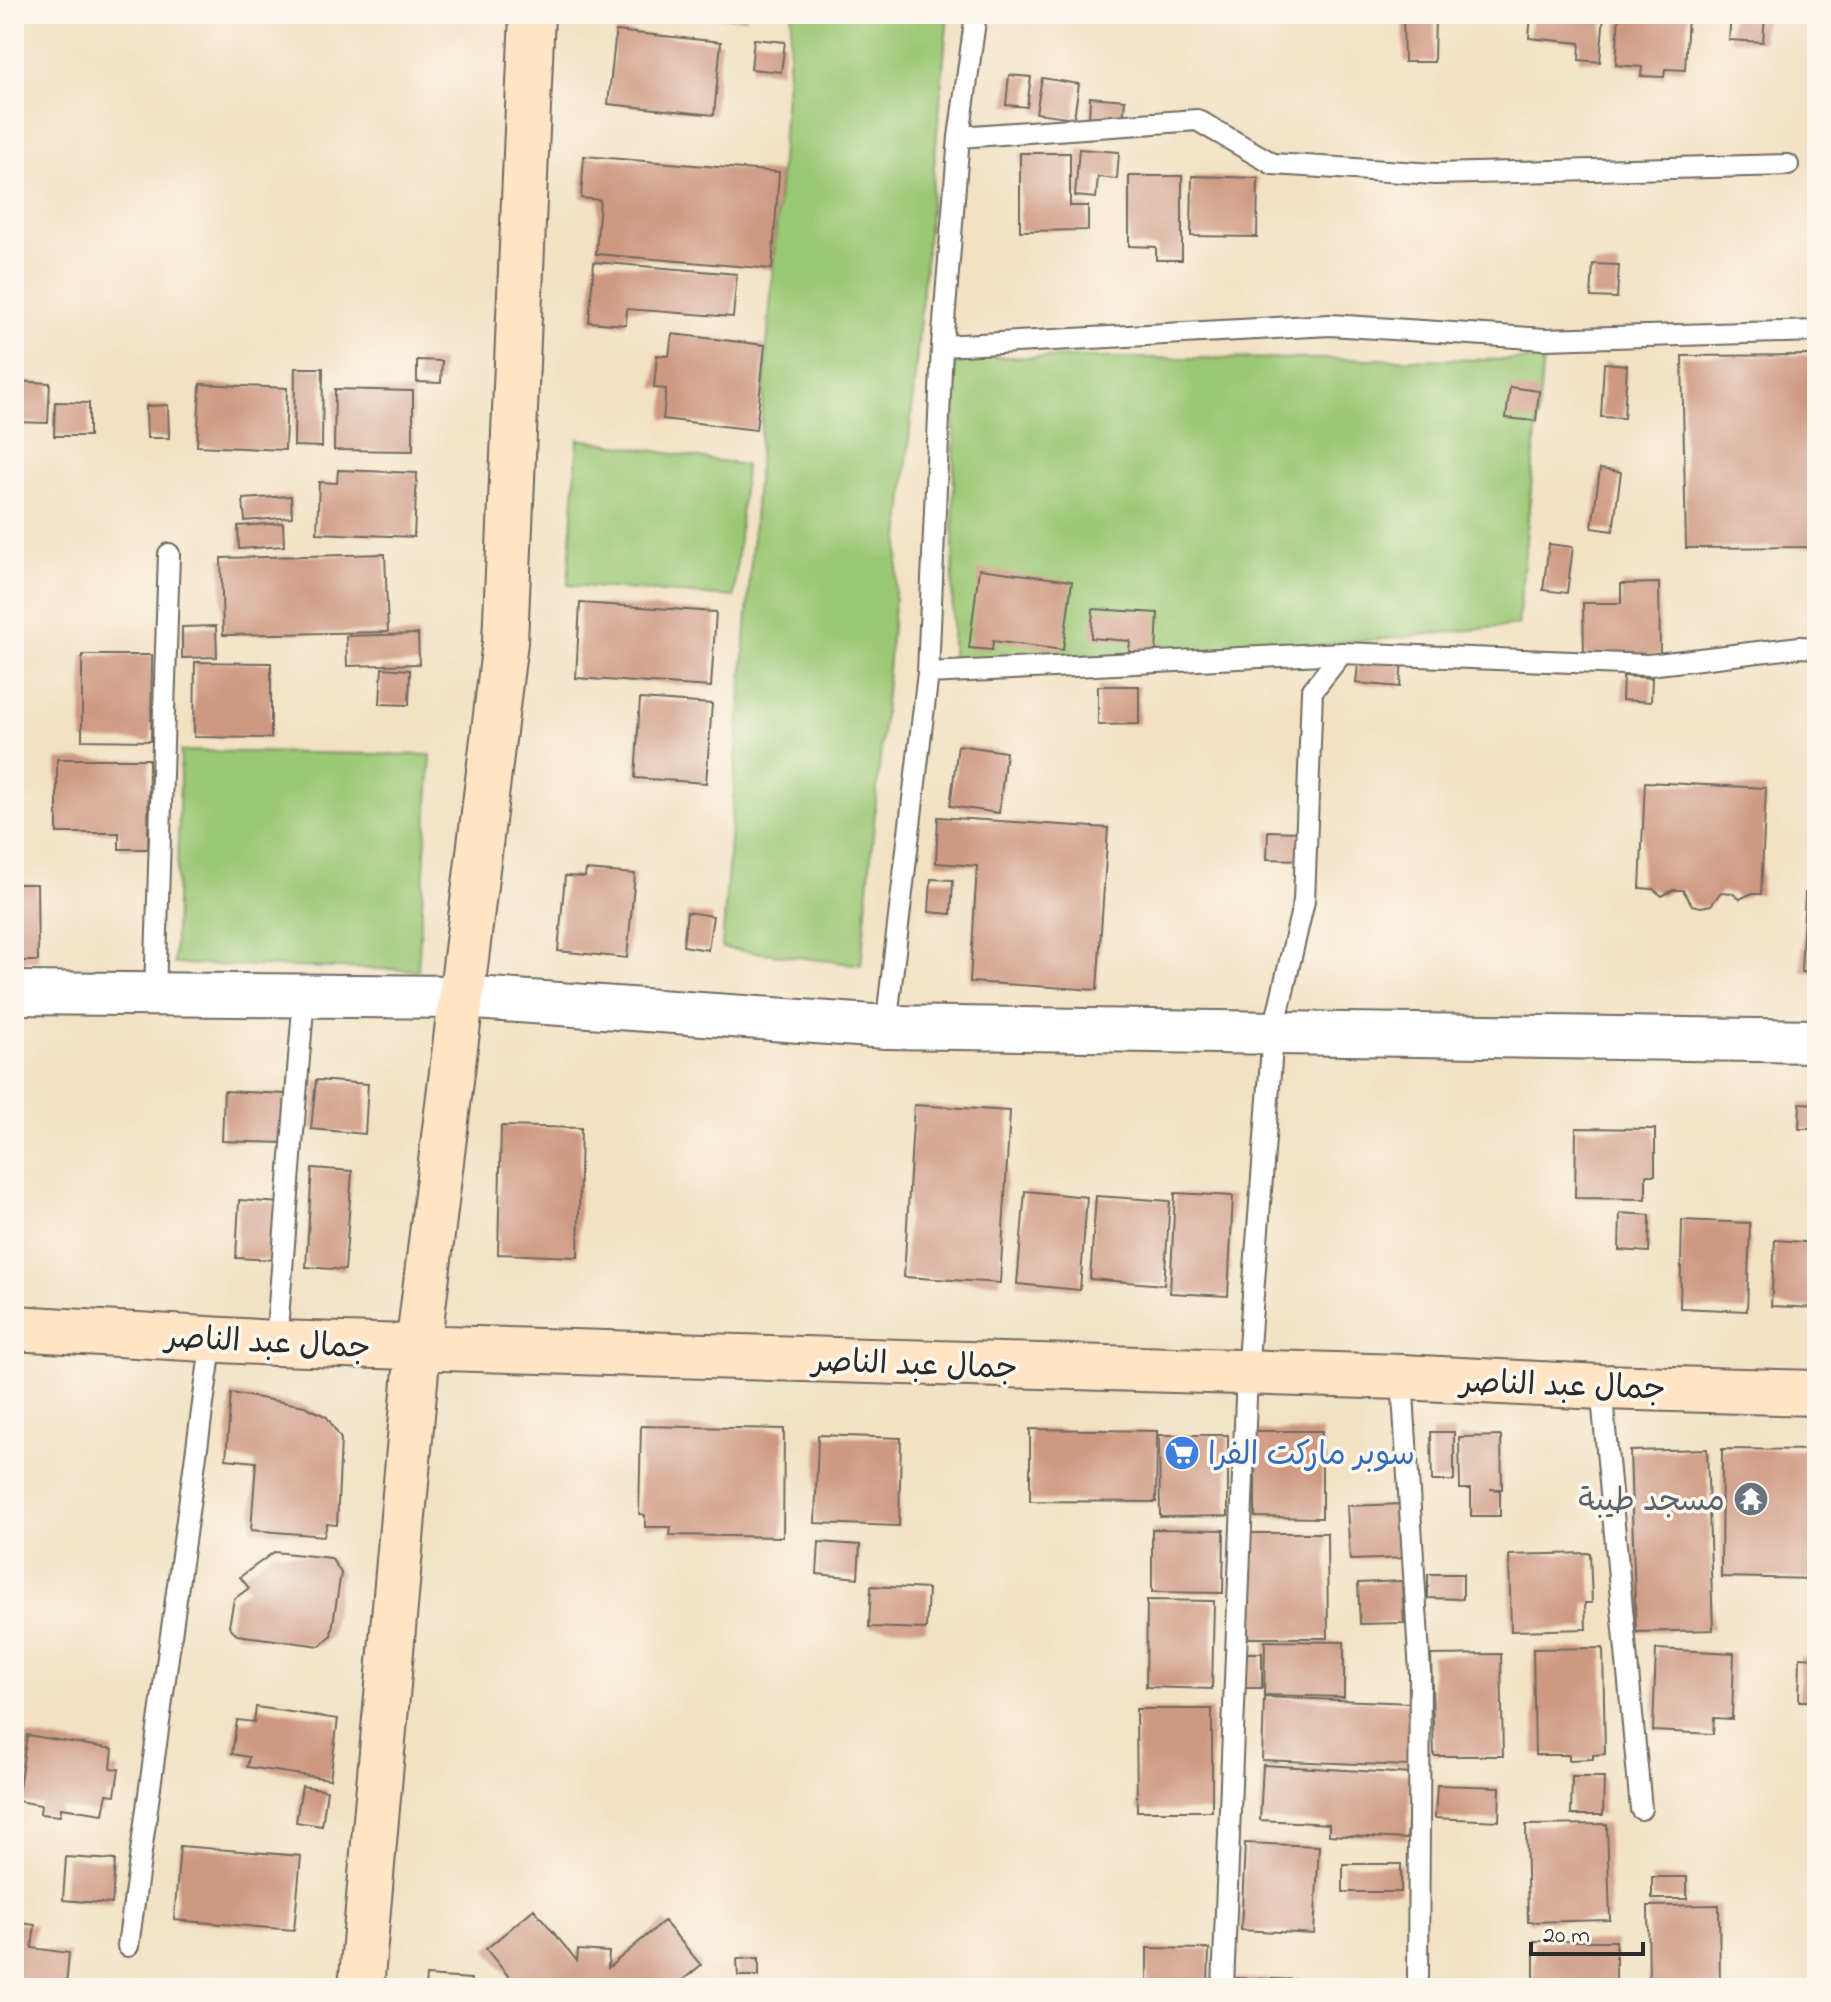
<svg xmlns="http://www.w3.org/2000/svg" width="1831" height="2002" viewBox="0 0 1831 2002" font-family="'Indie Flower','Playpen Sans Arabic',sans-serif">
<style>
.green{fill:#9bc875;stroke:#637a50;stroke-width:2}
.building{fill:#ce9882}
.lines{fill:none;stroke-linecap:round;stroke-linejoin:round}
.lane-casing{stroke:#716b60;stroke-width:24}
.street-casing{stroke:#716b60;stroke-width:46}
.secondary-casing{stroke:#716b60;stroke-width:48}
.lane{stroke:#fff;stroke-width:20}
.street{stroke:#fff;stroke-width:42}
.secondary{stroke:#ffe4c6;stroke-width:44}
.labels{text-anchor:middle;stroke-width:7;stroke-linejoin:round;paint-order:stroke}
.street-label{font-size:32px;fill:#2b2b2b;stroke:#fbf7ec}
.shop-label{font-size:32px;fill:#366cbe;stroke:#fbf7ec;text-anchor:start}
.worship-label{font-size:32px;fill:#5b616d;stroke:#fbf7ec;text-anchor:end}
</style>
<rect width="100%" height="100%" fill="#fbf7ec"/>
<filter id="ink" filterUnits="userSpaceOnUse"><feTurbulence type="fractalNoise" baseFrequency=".0125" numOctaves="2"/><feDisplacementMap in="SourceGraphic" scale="16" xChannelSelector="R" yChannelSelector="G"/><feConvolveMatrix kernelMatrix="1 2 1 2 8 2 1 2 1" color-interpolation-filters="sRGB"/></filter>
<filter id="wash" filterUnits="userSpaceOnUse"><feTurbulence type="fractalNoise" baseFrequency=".006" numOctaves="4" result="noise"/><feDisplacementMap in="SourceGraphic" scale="32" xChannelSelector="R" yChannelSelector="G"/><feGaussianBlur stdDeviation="1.8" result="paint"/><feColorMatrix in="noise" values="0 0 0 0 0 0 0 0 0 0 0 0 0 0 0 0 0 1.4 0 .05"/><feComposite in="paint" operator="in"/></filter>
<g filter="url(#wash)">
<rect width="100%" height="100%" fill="#f2e1c3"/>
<path class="green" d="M792 14H948L861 965 722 948Z
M955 357 1543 360 1518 625 1235 654 952 666Z
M578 439 745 465 734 597 568 585Z
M181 751 431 755 418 970 174 964Z"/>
<g id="blocks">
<path class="building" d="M704 14H747L746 19 703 17Z
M1403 14H1435L1434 62H1404Z
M1531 14H1604L1600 62 1579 60 1580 43 1529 38Z
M1619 14 1688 16 1685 70 1665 69 1664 77 1641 76 1642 67 1616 65Z
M1731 14H1765L1763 42 1729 40Z
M616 31 721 42 714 115 608 104Z
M754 39 785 42 781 72 751 69Z
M1009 75 1031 77 1027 107 1006 105Z
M1042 78 1079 84 1074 118 1036 113Z
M1090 97 1125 100 1123 122 1089 120Z
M1079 149 1119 152 1117 179 1098 177 1096 198 1075 196Z
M1020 153H1070V206H1088V230L1020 231Z
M584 156 779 172 772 269 596 254 600 200 581 198Z
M1129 176H1182V260H1156V247L1129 246Z
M1192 176 1258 178 1257 237 1191 236Z
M594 262 737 274 733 317 627 309 626 325 589 322Z
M1593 264 1619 265 1617 298 1591 297Z
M672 334 765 345 756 430 663 419 666 389 654 388 657 355 669 356Z
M1817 355V547L1686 548 1682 356Z
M417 360 442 361 441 383 417 382Z
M1604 363 1627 365 1624 418 1601 417Z
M295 368H323L322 447 294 446Z
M14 381 50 383 48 423 14 422Z
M200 384 287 388 285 450 197 446Z
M1510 387 1539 391 1536 421 1506 418Z
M335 389 413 391V451L334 450Z
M55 402 89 403V436H54Z
M168 405 169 438H147L146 406Z
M1600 469 1621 472 1613 531 1592 528Z
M338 470 417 473 414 537 317 533 319 482 337 483Z
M291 496 292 517 245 521 243 499Z
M283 523 284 546 239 549 238 526Z
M1549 544 1573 547 1567 593 1543 590Z
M385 554 388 632 223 635 221 558Z
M979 569 1072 581 1063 650 993 641 992 650 969 648Z
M1659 583 1660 655 1584 656 1583 603H1621V584Z
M580 603 716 612 711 687 576 678Z
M1093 609 1158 613 1156 653 1129 652 1130 641 1091 638Z
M216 626 217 657 182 658V627Z
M418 634 419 664 347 666 346 636Z
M1359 654 1402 658 1400 687 1356 683Z
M82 655H152L151 741 82 740Z
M195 662 271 663V738L194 737Z
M382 668 410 670 409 705 380 704Z
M1623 676 1652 678 1651 702 1622 700Z
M1098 686H1139V724L1098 725Z
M640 699 712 704 706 783 635 778Z
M958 745 1006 752 999 813 950 806Z
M57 759H149L148 849H119V833H57Z
M1645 782 1766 788 1761 894H1750L1740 899 1732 893 1721 892 1711 905 1701 907 1692 905 1683 890H1673L1662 896 1653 889 1640 888Z
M938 817 1108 828 1097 990 970 982 977 866 936 863Z
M1268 831 1299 832V860L1267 859Z
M586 870 635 874 627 958 558 951 565 876 585 877Z
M931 879 953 880 951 914 929 912Z
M14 884H37L38 961H14Z
M1805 893 1817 894V973L1801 972Z
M687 912 713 916 708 950 683 946Z
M316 1080 368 1084 365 1134 311 1129Z
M224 1091 285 1094 284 1143 222 1141Z
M1800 1103 1817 1104V1129H1799Z
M914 1105 1010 1111 1000 1283 904 1277Z
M501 1126 581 1128 578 1257 498 1254Z
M1576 1128 1655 1129V1175H1646V1199L1575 1198Z
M312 1168 352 1171 345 1270 306 1267Z
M1025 1191 1087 1197 1080 1290 1017 1284Z
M1175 1193 1233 1196 1228 1296 1170 1293Z
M1096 1196 1170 1201 1164 1285 1090 1279Z
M239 1200 281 1203 277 1260 236 1258Z
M1620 1213 1650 1215 1649 1252 1619 1250Z
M1682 1220 1750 1223 1747 1311 1680 1308Z
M1775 1240 1817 1243V1308L1771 1306Z
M231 1393 305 1406 327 1417 341 1439 337 1525 327 1524 324 1536 251 1530 256 1462 226 1459Z
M641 1426 784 1429 783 1537 670 1535 671 1527H645V1515L639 1514Z
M1030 1429 1157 1431 1156 1502 1030 1501Z
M1255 1431H1322V1518L1255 1517Z
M1431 1432H1454V1481H1432Z
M818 1435 901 1438 899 1526 815 1523Z
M1159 1435H1228V1516L1160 1517Z
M1501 1436 1502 1489H1490L1500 1490V1516H1471V1489H1460L1459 1437Z
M1707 1449 1713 1630 1636 1632 1630 1451Z
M1722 1449 1817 1450V1579L1721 1577Z
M1405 1504 1407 1558 1350 1560 1347 1506Z
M1152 1529 1224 1530 1223 1593 1152 1592Z
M1247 1533H1327L1328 1638H1248Z
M819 1542 860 1545 858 1578 817 1574Z
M274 1552 331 1558 341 1573 331 1636 320 1646 237 1635 229 1626 234 1599 249 1588 240 1577Z
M1590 1553 1592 1603H1585L1586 1629 1511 1631 1509 1555Z
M1428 1574H1463V1599L1428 1598Z
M1402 1581 1404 1623 1360 1624 1358 1583Z
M871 1586 928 1589 926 1629 869 1627Z
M1147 1600 1214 1601 1212 1689 1146 1687Z
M1265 1641 1344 1642V1697L1264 1695Z
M1603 1648 1605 1754 1593 1755V1759L1569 1760V1755H1535L1533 1649Z
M1656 1649 1734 1653 1732 1719 1714 1718 1713 1734 1653 1731Z
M1237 1653H1262V1688H1237Z
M1501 1654 1503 1756H1434L1431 1655Z
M1800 1657 1817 1658V1701H1799Z
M1264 1697 1412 1703 1409 1766 1262 1760Z
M256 1707 338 1719 330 1779 247 1767 249 1757 232 1754 237 1720 254 1722Z
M1136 1709H1212V1811H1137Z
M27 1735 113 1749 111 1768 119 1769 115 1795 107 1794 103 1814 61 1808 60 1816 40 1814 41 1805 17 1801Z
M1263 1765 1411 1774 1407 1839 1329 1835V1824L1260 1820Z
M1572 1777H1604L1603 1815H1571Z
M1437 1785 1500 1787 1499 1821 1435 1818Z
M302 1786 327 1790 322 1826 296 1822Z
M1607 1824 1610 1920 1528 1922 1526 1825Z
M1245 1843 1319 1846 1314 1934 1241 1930Z
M180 1846 301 1856 294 1930 174 1920Z
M66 1857 115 1860 112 1904 63 1900Z
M1343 1864H1401V1892H1343Z
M1652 1877H1687V1899H1652Z
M1719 1905 1720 1988H1649L1648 1906Z
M534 1909 577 1961 578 1950 609 1952 608 1968 664 1921 701 1965 673 1988H610L607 1985 605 1988H518L486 1949Z
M14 1922 35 1925 32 1948 69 1953 66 1988H14Z
M1534 1941H1616V1988H1534Z
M1147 1948 1209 1949 1208 1988H1147Z
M759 1958V1976H738L737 1959Z
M426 1976 471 1979 470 1988H425Z
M1235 1978 1310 1980V1988H1235Z"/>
</g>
</g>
<g filter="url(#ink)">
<use href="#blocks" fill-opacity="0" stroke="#716b60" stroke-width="2"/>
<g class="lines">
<defs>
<path id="lane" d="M959 137 1197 120 1273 164 1435 174 1788 165
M942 346 1330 325 1545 339 1817 331
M1342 653 1649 665 1800 647 1817 648
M928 673 1342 653 1312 691 1304 901 1273 1034 1247 1373 1223 1988
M155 994 169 554
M886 1027 928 673 942 346 959 137 976 14
M276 1343 304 996
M1402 1377 1420 1673 1418 1977
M1601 1387 1641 1809
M128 1946 212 1339"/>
<path id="street" d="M14 993 461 997 886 1027 1817 1041"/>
<path id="secondary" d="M14 1328 276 1343 1402 1377 1601 1387 1817 1393
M361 1988 418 1348 505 642 532 14"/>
</defs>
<use href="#lane" class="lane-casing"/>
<use href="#street" class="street-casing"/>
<use href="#secondary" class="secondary-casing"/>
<use href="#lane" class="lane"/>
<use href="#street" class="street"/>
<use href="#secondary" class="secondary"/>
</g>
</g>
<defs>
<symbol id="supermarket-disc" viewBox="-11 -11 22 22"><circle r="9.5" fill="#3f7fe0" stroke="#fbf7ec"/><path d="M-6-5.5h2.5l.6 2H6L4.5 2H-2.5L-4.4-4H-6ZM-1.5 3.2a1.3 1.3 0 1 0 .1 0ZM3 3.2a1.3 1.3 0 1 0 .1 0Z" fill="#fff"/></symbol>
<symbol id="temple-disc" viewBox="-11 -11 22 22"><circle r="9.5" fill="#6b7280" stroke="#fbf7ec"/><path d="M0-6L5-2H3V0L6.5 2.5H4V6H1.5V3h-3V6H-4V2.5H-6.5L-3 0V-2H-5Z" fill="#fff"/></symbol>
</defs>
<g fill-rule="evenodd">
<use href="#supermarket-disc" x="1162" y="1433" width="40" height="40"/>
<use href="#temple-disc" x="1731" y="1479" width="40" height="40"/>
</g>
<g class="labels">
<g class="street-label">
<text transform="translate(268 1341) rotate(3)" y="11">جمال عبد الناصر</text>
<text transform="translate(915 1363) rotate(2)" y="11">جمال عبد الناصر</text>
<text transform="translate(1563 1384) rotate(2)" y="11">جمال عبد الناصر</text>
</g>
<g class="shop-label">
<text x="1208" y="1464">سوبر ماركت الفرا</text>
</g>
<g class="worship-label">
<text x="1725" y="1510">مسجد طيبة</text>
</g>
</g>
<rect width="1831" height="2002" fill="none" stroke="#fbf7ec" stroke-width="48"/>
<path d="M1531 1942v12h112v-12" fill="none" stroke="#2b2b2b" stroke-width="4"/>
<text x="1543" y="1942" font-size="24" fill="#2b2b2b" stroke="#fbf7ec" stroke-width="6" paint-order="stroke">20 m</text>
</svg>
